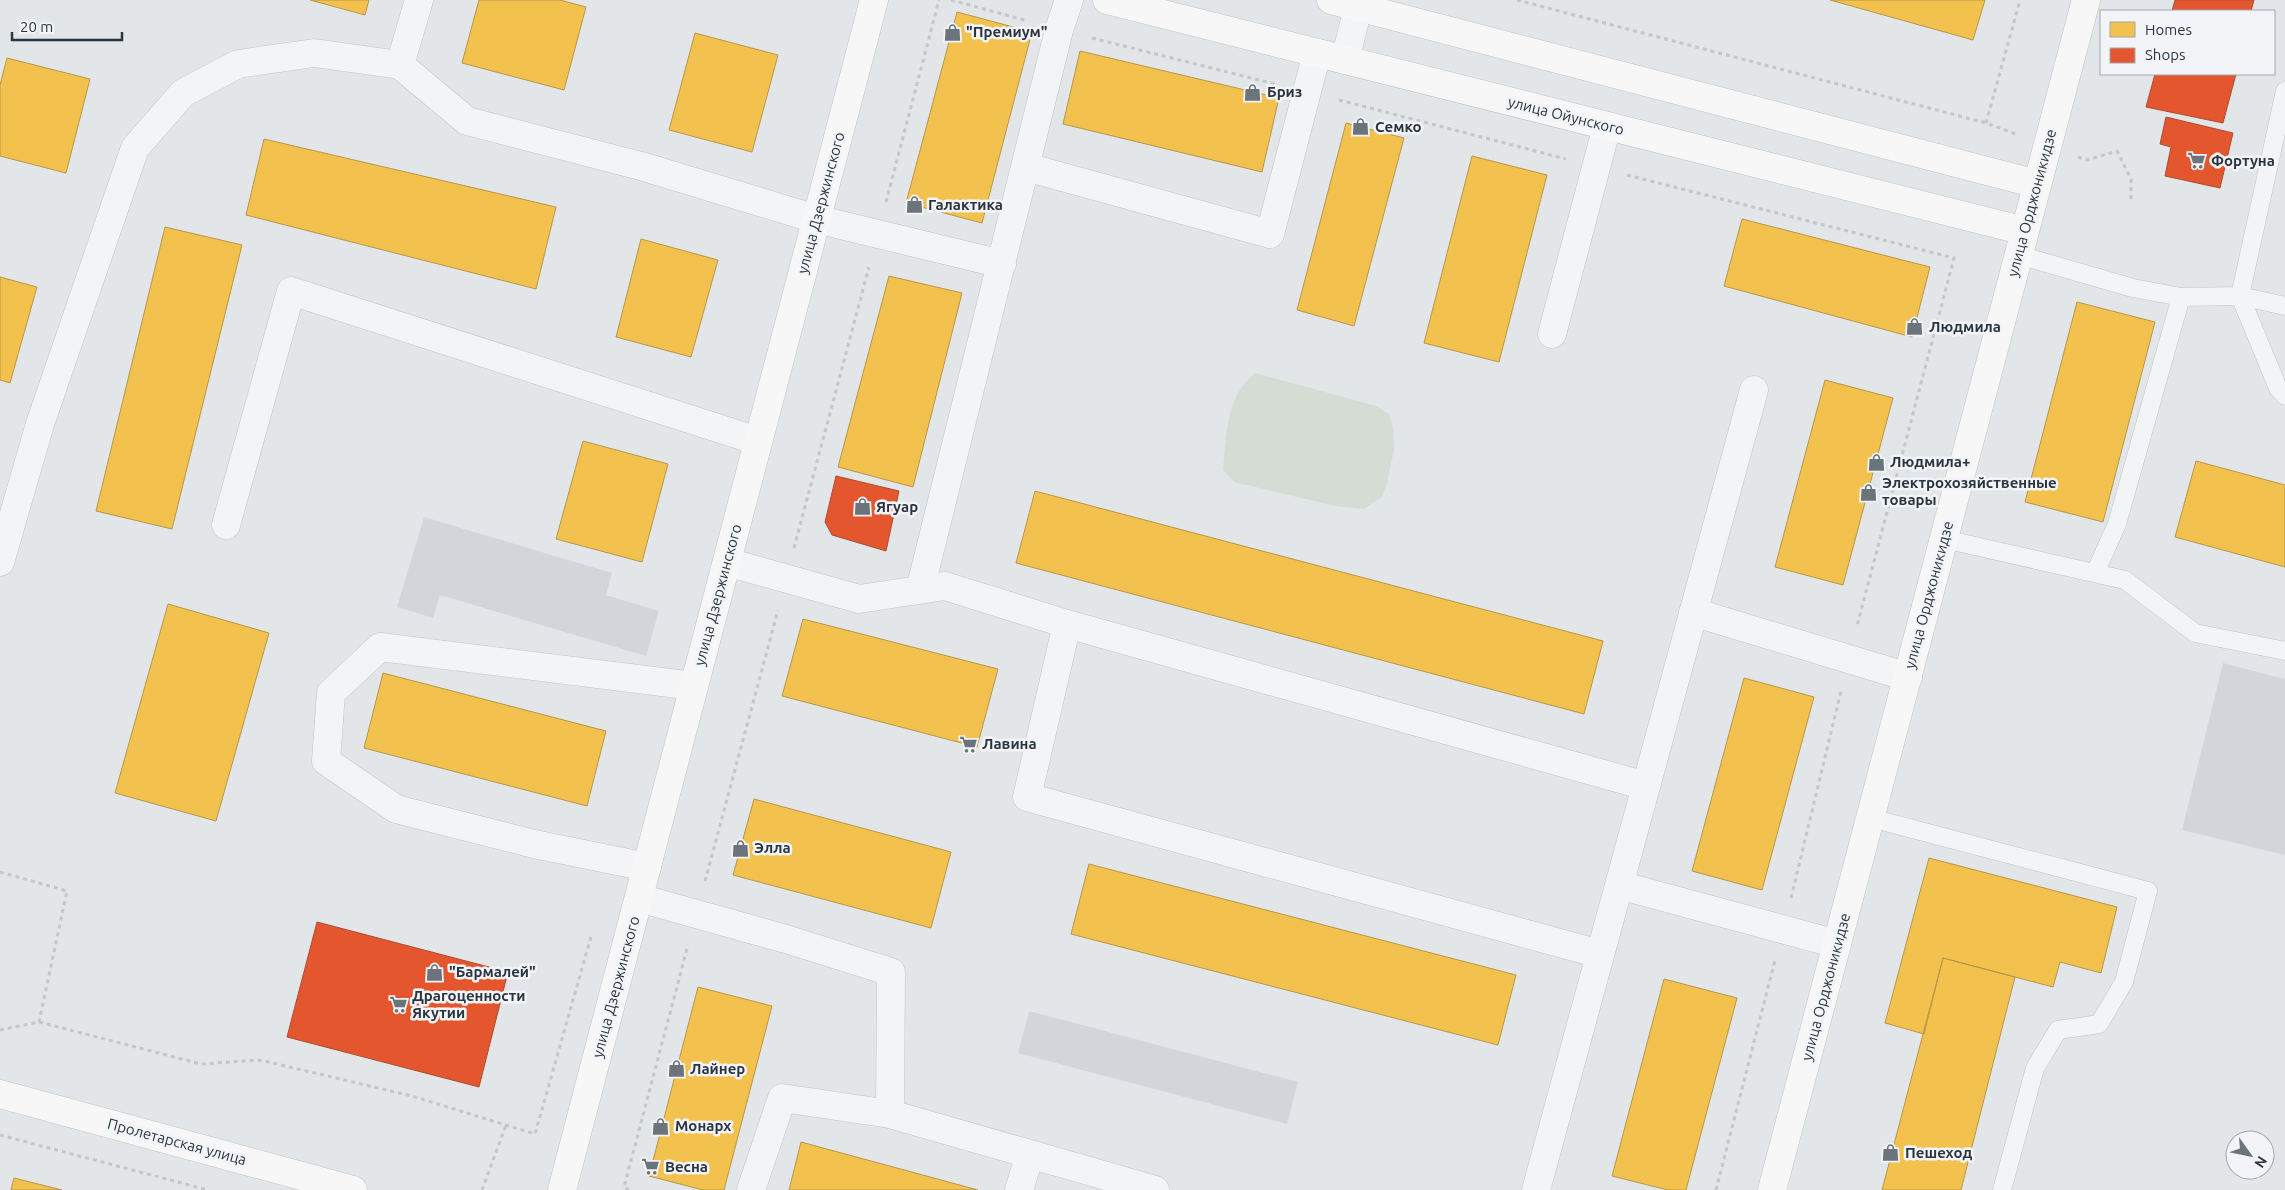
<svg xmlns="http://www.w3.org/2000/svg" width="2285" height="1190" viewBox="0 0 2285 1190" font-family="Ubuntu,sans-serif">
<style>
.built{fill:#d2d6db}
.green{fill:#d5dcd4}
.homes{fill:#f2c14e;stroke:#b6974a}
.shops{fill:#e4572e;stroke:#ac4d33}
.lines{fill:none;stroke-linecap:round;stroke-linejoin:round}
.lane-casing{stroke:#c1c4c6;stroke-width:19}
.street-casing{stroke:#c1c4c6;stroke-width:29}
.secondary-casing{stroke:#c1c4c6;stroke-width:29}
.path{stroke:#c4c6c8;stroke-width:3;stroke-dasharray:4 4;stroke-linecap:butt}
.lane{stroke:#f3f4f5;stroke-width:18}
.street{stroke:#f3f4f5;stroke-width:28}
.secondary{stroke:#f7f7f7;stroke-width:28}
.labels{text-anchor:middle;stroke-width:5;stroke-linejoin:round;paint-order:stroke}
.poi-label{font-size:15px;font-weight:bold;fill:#2b3540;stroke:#f2f4f7;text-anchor:start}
.street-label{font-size:15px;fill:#2b3540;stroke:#f2f4f7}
</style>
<rect width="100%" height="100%" fill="#e3e6e8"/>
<path class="built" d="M424 517 612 573 606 595 659 611 646 656 440 595 433 618 397 607Z
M2223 663 2285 679V855L2182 830Z
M1029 1011 1298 1082 1287 1124 1018 1053Z"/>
<path class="green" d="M1255 373 1376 406 1389 414 1393 427 1394 450 1387 483 1382 497 1363 509 1335 506 1234 482 1223 470C1227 435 1225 397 1255 373Z"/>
<path class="homes" d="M310 0H369L365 15Z
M479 0H560L586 7 564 90 462 63Z
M1830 0H1985L1973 40Z
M957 12 1032 32 982 223 906 203Z
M695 33 778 55 752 152 669 130Z
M1080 51 1279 98 1262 172 1063 124Z
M7 58 90 79 66 173 0 156V85Z
M1346 123 1404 138 1354 326 1297 310Z
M264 139 556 207 536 289 246 215Z
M1472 156 1547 175 1499 362 1424 343Z
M1742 219 1930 267 1912 337 1724 286Z
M165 227 242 245 172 529 96 511Z
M641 239 718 260 691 357 616 337Z
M889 276 962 293 913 487 838 467Z
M0 277 37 287 10 383 0 380Z
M2077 302 2155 322 2103 522 2025 502Z
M1825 380 1893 398 1843 585 1775 567Z
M583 441 668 464 642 562 556 539Z
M2196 461 2285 485V567L2175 537Z
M1035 491 1603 641 1584 714 1016 563Z
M168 604 269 633 216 821 115 793Z
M803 619 998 669 977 747 782 696Z
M383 673 606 731 587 806 364 748Z
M1744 678 1814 697 1762 890 1692 871Z
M754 799 951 852 931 928 733 875Z
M1929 858 2117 907 2101 973 2060 962 2053 987 1943 958 1924 1034 1885 1023Z
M1089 864 1516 975 1498 1045 1071 934Z
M1943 958 2015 977 1961 1190H1882Z
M1664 979 1737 998 1686 1190H1668L1612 1176Z
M698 987 772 1006 724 1190H703L649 1176Z
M801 1142 978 1190H789Z
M14 1178 62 1190H11Z"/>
<path class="shops" d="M2175 0H2254L2251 11H2172Z
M2155 74H2236L2223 123 2146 107Z
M2166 117 2233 133 2220 188 2165 176 2171 147 2160 144Z
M836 476 899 491 886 551 832 535 825 522Z
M317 922 508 972 479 1087 287 1037Z"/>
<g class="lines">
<defs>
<path id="lane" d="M2285 91 2240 296 2278 388 2285 396
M2019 255 2133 288 2181 297 2240 296 2285 306
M1944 539 2125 580 2195 633 2285 651
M2095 573 2117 524 2181 297
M1871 818 2148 891 2124 982 2099 1024 2058 1030 2035 1068 2002 1190"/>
<path id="street" d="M419 0 400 65 467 121 641 166 816 219 1002 264
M1345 60 1360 0
M1026 167 1270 234 1317 53
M1552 334 1607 126
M226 525 291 291 758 441
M0 562 40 424 135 148 183 93 238 64 314 53 400 65
M727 562 859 599 945 586 1067 624 1646 786
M920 590 1059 30 1069 0
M1693 612 1908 677
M1067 624 1027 797 1600 954
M647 867 534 844 396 809 326 761 331 693 380 647 694 686
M1619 885 1837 944
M639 898 786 939 891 972 890 1114
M751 1190 782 1098 890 1114 1155 1190
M1019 1190 1030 1154
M1536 1190 1754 390"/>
<path id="secondary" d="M1107 0 2025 231
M1331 0 2037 184
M0 1094 353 1190
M562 1190 874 0
M1772 1190 2086 0"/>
</defs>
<use href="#lane" class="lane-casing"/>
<use href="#street" class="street-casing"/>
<use href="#secondary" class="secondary-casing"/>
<path class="path" d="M951 0 1028 21
M1517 0 1986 123 2016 134
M1092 38 1275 84
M1339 100 1566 159
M1986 123 2020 0
M2078 157 2087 160 2117 151 2131 179V203
M1627 175 1954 258 1857 626
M886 202 939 0
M794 548 869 267
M0 872 67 891 39 1022
M705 881 778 610
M1791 898 1841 691
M0 1030 39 1022 201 1064 260 1060 412 1096 535 1134 592 933
M0 1135 208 1190
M482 1190 506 1125
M629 1190 624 1187 688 945
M1716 1190 1775 960"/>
<use href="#lane" class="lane"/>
<use href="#street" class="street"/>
<use href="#secondary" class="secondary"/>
</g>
<defs>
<symbol id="shop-bare" viewBox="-9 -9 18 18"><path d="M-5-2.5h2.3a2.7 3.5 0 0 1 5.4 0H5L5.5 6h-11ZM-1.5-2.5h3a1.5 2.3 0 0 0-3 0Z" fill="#6b737b" stroke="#f2f4f7" stroke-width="2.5" paint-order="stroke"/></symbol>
<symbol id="supermarket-bare" viewBox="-9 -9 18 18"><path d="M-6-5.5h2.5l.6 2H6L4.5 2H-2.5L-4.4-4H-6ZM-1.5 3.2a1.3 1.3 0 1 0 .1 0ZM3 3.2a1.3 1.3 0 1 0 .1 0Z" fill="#6b737b" stroke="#f2f4f7" stroke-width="2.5" paint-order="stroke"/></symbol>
</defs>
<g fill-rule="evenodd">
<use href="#shop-bare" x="940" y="20" width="25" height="25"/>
<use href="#shop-bare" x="1240" y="80" width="25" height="25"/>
<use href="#shop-bare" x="1348" y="114" width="25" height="25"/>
<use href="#supermarket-bare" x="2184" y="148" width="25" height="25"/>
<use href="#shop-bare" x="902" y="192" width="25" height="25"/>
<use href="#shop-bare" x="1902" y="314" width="25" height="25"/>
<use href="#shop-bare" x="1864" y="450" width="25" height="25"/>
<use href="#shop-bare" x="1856" y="480" width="25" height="25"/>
<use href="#shop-bare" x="850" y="494" width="25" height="25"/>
<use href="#supermarket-bare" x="956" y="732" width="25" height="25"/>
<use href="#shop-bare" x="728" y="836" width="25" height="25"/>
<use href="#shop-bare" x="422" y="960" width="25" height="25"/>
<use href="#supermarket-bare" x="386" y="992" width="25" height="25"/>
<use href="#shop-bare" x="664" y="1056" width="25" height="25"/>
<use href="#shop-bare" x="648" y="1114" width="25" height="25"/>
<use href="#shop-bare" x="1878" y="1140" width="25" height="25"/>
<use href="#supermarket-bare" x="638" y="1154" width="25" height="25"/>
</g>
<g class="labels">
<g class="poi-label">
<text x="966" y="37">"Премиум"</text>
<text x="1267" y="97">Бриз</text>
<text x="1375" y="132">Семко</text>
<text x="2211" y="166">Фортуна</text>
<text x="928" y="210">Галактика</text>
<text x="1929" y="332">Людмила</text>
<text x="1890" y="467">Людмила+</text>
<text x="1882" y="488">Электрохозяйственные<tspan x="1882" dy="17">товары</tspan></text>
<text x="876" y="512">Ягуар</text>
<text x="982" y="749">Лавина</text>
<text x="754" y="853">Элла</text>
<text x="449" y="977">"Бармалей"</text>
<text x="412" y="1001">Драгоценности<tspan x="412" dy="17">Якутии</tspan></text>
<text x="690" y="1074">Лайнер</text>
<text x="675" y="1131">Монарх</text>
<text x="1905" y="1158">Пешеход</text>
<text x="665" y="1172">Весна</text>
</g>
<g class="street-label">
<text transform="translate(1566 116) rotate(14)" y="5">улица Ойунского</text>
<text transform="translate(821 203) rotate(-75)" y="5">улица Дзержинского</text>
<text transform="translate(2032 203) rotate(-75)" y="5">улица Орджоникидзе</text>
<text transform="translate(718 595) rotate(-75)" y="5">улица Дзержинского</text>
<text transform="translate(1929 595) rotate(-75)" y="5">улица Орджоникидзе</text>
<text transform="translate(616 987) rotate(-75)" y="5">улица Дзержинского</text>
<text transform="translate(1826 987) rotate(-75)" y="5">улица Орджоникидзе</text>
<text transform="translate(177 1142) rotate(15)" y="5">Пролетарская улица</text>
</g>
</g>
<rect x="2100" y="10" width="175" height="65" fill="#f2f4f7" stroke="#a2a8ae"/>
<rect x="2110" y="22" width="25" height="15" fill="#f2c14e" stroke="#a2a8ae"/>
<text x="2145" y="35" font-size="15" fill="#2b3540">Homes</text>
<rect x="2110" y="48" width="25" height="15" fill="#e4572e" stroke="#a2a8ae"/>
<text x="2145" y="60" font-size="15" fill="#2b3540">Shops</text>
<g transform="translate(2250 1155) rotate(123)"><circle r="24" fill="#f2f4f7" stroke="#a2a8ae"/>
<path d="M0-4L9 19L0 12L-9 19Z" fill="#6b737b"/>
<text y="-8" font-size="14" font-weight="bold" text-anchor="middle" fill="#2b3540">N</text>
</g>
<path d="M12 32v8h110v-8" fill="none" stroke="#2b3540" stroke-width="2.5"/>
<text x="20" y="32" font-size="15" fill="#2b3540" stroke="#f2f4f7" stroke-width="4" paint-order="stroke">20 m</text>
</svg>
